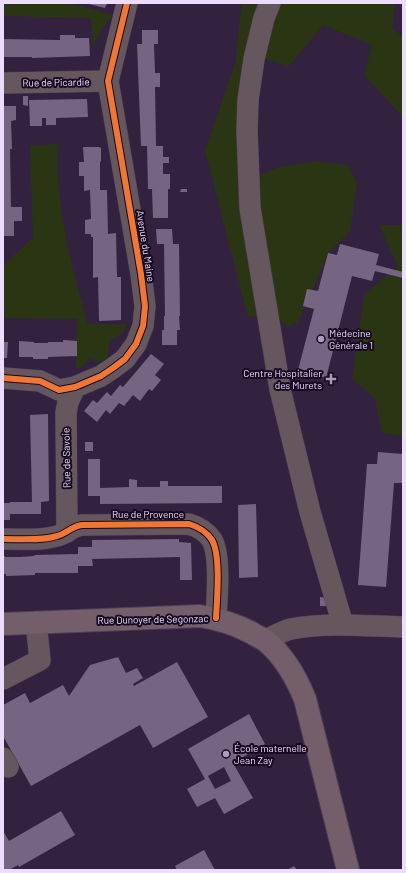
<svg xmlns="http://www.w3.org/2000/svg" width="406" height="873" viewBox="0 0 406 873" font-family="Barlow,sans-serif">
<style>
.green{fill:#2a3613}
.building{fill:#756583;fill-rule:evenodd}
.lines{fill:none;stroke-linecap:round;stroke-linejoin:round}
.minor-casing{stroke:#4c3f57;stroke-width:22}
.major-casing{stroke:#4c3f57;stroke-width:24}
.minor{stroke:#66575e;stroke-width:21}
.major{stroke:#735e6a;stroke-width:22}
.cycleway-casing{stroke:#160920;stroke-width:8}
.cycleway{stroke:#f07635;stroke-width:6}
.poi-dot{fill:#ab9cbb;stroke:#160920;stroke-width:1.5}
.labels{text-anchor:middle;stroke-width:4;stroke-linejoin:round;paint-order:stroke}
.street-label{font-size:10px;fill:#ecddfe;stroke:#160920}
.poi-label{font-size:10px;fill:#ecddfe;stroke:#160920;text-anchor:start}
</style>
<rect width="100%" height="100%" fill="#33223f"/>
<path class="green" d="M3 3H69L113 15 102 29 93 46 91 18 3 16Z
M242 3H265L247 181 279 167 317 161 348 165 357 183 350 231 328 254 298 322 288 327 271 312 248 317 205 151 235 64Z
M279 3H395L392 28 403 37V117L364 75 372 45 323 25 289 66 265 59Z
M57 144C59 156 57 168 58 181 62 229 74 278 88 324H127C125 334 119 335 111 340L109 344 108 355 101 363 90 358 82 367 76 369 77 319 3 318V266L33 237 30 146Z
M379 225H403V436L382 433 375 398 352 379 364 295 398 266Z"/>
<path class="building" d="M89 3H107L105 8 89 4Z
M142 30H158V44H154L155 73H160V87H155L156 146H163V157H169V163H163V174H170V189H168V218H153L152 189H148L147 146H141L137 44H142Z
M60 35H75V38H89L90 56 32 58V57H3V39L60 40Z
M23 96H28V106L23 105Z
M87 99 88 117 56 118V125H46V118H42V126H30L29 100Z
M3 106H16V120L11 121 12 149H10L11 207H22V221H14V236H3Z
M83 147H99L101 148V161L100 162V190H107L108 234 116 233 117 277H121V320L99 321 98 277 93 278V237H91V234H85V220L91 219 90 190 84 191V176H79V162H84Z
M181 189H187V192H180Z
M156 229H172L173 244H179L180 316H179L180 330H177V345H162V330H164V316H165L164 244H157Z
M340 244 379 254 376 265 403 272V278L375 271 372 281 352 276 326 378 298 370 314 309 303 306 307 289 318 291 328 253 337 255Z
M63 340 77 341V356L48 357V359H33V357H19V341L34 342V343H48V342H63Z
M3 342H8L7 358H3Z
M151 354 164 364 155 375 161 380 152 391 149 389 140 401 133 395 124 406 119 403 110 414 106 410 97 422 84 411 93 400 97 403 107 392 111 396 120 385 123 387Z
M48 414 49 501 41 502V514H10V520H3V503H10V502H32L30 415Z
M85 442H93V451H85Z
M378 452 403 454V483H394L386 587 358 585 367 464H377Z
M88 459H100V488L129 487V479L137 480V487H160V481H168V486H222V503L100 504V496H88Z
M256 504 258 577 239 578 238 505Z
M179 539V542L191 543 192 580H180V557L92 559 93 566H78V573H35V575L6 576V574H3V556H5V557H20L34 556 35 555 78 554V547H92V540Z
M320 597 328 598 327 606H320Z
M118 657 126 673 137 668 143 678 133 684 134 686 177 662 208 717 153 748 140 725 31 786 3 736V705L25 693 30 703 63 685 69 696 90 665Z
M249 714 265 744 233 763 253 798 224 814 215 798 197 807 187 789 205 779 188 749ZM224 767 231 781 215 789 208 776Z
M61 811 75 835 19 867 18 865 9 870H3V831L9 841Z
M204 850 215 870H177L175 866Z
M294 866 297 870H287Z"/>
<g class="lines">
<defs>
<path id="minor" d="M270 3 264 18 254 59 248 100 247 131 250 208 280 389 310 512 343 625
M3 83 108 81
M3 378 40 381 59 390 75 387 101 376 113 368 125 359 136 344 143 326 145 306 141 274 108 81 127 3
M67 532 66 413 68 402 75 387
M3 539C21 539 40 541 57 536 66 534 72 526 82 525L189 524C199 527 206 531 212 540 221 556 217 599 216 618
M265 640C273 637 282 631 291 629 327 622 366 626 403 627
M3 679 40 660 36 622
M3 758 8 767"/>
<path id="major" d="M3 624 200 616C219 619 235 624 252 633 256 636 262 638 266 641 284 656 296 677 305 699L348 870"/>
</defs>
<use href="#minor" class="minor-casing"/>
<use href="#major" class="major-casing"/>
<use href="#minor" class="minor"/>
<use href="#major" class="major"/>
<defs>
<path id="cycleway" d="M3 378 40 381 59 390 75 387 101 376 113 368 125 359 136 344 143 326 145 306 141 274 108 81 127 3
M3 539C21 539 40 541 57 536 66 534 72 526 82 525L189 524C199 527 206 531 212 540 221 556 217 599 216 618"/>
</defs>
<use href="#cycleway" class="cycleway-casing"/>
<use href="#cycleway" class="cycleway"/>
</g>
<g class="poi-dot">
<circle cx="321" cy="339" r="4"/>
<path d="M329 373h4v4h4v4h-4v4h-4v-4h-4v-4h4z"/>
<circle cx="226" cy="754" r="4"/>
</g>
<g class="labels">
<g class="street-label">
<text transform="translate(56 82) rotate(-1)" y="4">Rue de Picardie</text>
<text transform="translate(146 246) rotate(81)" y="4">Avenue du Maine</text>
<text transform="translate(66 458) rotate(-91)" y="4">Rue de Savoie</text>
<text x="148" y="518">Rue de Provence</text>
<text transform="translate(153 619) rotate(-1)" y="4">Rue Dunoyer de Segonzac</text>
</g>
<g class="poi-label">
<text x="329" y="337">Médecine<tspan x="329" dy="12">Générale 1</tspan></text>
<text x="322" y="377" text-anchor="end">Centre Hospitalier<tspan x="322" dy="12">des Murets</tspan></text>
<text x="234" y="752">École maternelle<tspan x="234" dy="12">Jean Zay</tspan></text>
</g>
</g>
<rect width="406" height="873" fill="none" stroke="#ecddfe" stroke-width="8"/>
</svg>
